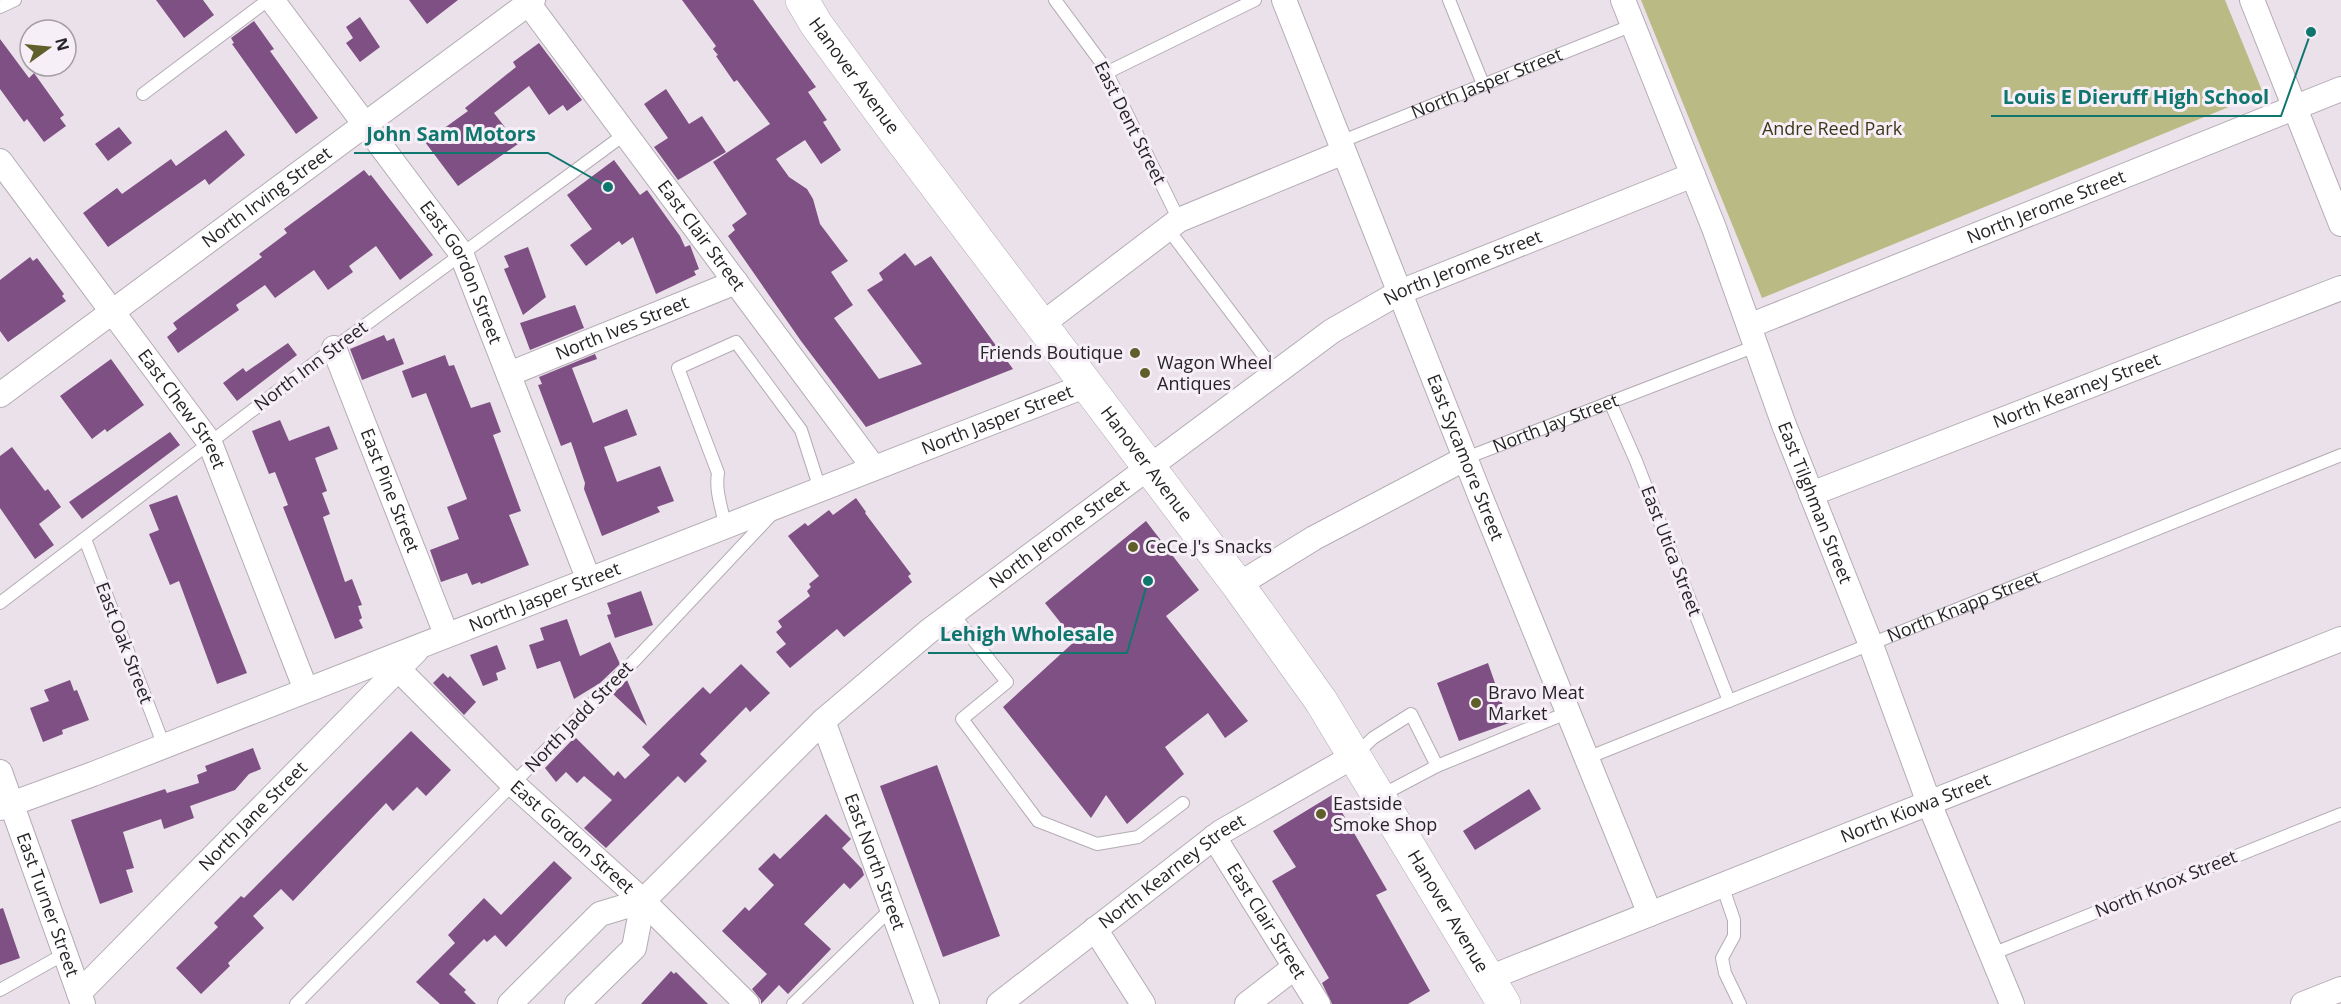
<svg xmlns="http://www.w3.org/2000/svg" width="2341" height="1004" viewBox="0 0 2341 1004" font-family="'Open Sans',sans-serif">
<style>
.green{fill:#baba85}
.building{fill:#7f5083}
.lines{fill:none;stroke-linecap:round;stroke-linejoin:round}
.service-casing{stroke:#b4acb4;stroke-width:14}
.minor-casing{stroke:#b4acb4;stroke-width:26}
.primary-casing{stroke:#b4acb4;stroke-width:34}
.service{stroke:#fff;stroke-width:12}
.minor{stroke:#fff;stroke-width:24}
.primary{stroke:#fff;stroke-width:33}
.poi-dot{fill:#605f2c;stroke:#f7eff8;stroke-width:2}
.labels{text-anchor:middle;stroke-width:6;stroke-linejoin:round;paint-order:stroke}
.street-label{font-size:18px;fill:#272428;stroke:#f7eff8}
.park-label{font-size:18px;fill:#393818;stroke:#f7eff8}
.poi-label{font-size:18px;fill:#272428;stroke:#f7eff8;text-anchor:start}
.leader{fill:none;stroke:#0f766e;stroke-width:2}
.callout-dot{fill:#0f766e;stroke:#f7eff8;stroke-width:2}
.callout-label{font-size:20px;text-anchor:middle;font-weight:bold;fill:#0f766e;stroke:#f7eff8;stroke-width:6;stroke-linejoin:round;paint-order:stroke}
</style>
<rect width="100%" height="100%" fill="#eae1ea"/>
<path class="green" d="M1641 0H2225L2263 93 1762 298Z"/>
<path class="building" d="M156 0H203L214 15 184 38Z
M409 0H458L427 24Z
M682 0H753L816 87 808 92 827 120 823 122 841 150 821 164 805 140 776 159 789 177 807 189 813 199 820 224 848 261 831 272 853 305 834 318 879 379 922 364 867 290 883 280 879 273 905 253 915 266 931 256 1013 369 866 427 801 341 728 236 735 230 732 225 747 214 713 162 770 124 737 80 734 82 716 56 718 55 713 49 716 46Z
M360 17 380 47 360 62 346 43 353 38 346 27Z
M254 21 274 49 270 51 318 118 296 134 232 44 234 43 231 38Z
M0 39 29 78 34 73 64 115 60 118 66 126 44 142 27 119 24 122 0 89Z
M539 43 582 100 567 111 563 105 549 115 529 86 494 113 518 144 458 186 425 142 468 111 465 108 516 67 513 62Z
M666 89 689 124 702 116 726 152 678 180 654 147 668 138 644 104Z
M119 127 132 143 108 161 95 144Z
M226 130 245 155 209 185 205 179 108 247 83 213 117 188 122 194 171 159 176 166Z
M614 160 640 195 647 190 680 236 685 247 690 245 699 269 694 271 696 275 656 294 633 237 622 245 619 241 586 266 570 245 592 229 567 195Z
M364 170 369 176 371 175 433 255 400 280 376 246 349 266 353 272 328 290 314 270 275 298 265 285 236 305 239 310 178 353 167 337 177 329 173 323 262 257 259 254 287 233 284 229Z
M528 247 546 297 523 315 504 269 509 267 504 256Z
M30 257 33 261 37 258 64 294 62 296 66 301 8 342 0 331V280Z
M575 305 584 328 530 350 520 323Z
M384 335 387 341 394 338 404 364 362 380 350 349Z
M288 343 297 355 237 401 223 383 243 368 246 372Z
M595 354 597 359 572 368 593 423 627 409 637 435 604 447 617 482 660 466 674 501 657 507 660 512 602 536 584 489 585 483 571 442 561 446 538 385 542 384 539 377Z
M445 355 449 366 454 365 471 408 490 402 501 432 493 435 521 511 509 515 529 565 481 584 480 582 472 585 467 573 441 582 430 550 459 539 447 507 467 499 426 393 412 398 402 371Z
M111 359 144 405 107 432 105 429 92 439 60 396Z
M280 420 289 441 329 426 338 449 315 458 327 491 322 493 330 514 323 517 345 582 352 579 362 605 358 606 362 618 359 620 363 628 335 639 283 507 288 505 275 472 269 474 252 431Z
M170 432 180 445 82 519 69 502Z
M12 447 45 491 48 489 61 507 39 524 54 545 35 559 0 508V456Z
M177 495 247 673 217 684 179 581 170 585 149 534 159 530 149 505Z
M856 498 866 512 865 513 911 574 908 576 912 582 844 637 837 629 790 668 776 652 786 644 776 632 782 627 778 621 810 596 807 591 811 587 809 584 819 576 788 536 805 523 808 526 829 510 833 515Z
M1146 521 1199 590 1166 616 1248 721 1225 738 1208 713 1165 747 1184 774 1127 824 1106 795 1091 818 1003 707 1075 641 1045 603Z
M641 591 653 625 615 638 607 615 611 614 607 603Z
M567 619 580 656 610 642 620 664 600 683 574 699 560 661 537 669 529 645 544 640 540 628Z
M497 645 506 669 496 673 498 680 483 686 470 655Z
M1488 663 1509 723 1459 741 1437 683Z
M741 664 770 693 750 712 746 707 700 754 707 761 685 783 678 776 606 848 584 828 612 800 584 776 577 783 566 772 556 782 545 768 575 737 614 776 618 771 625 779 650 755 642 747 703 687 710 694Z
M443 673 448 678 450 676 476 702 464 715 433 683Z
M70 680 74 691 77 690 89 720 62 730 63 734 43 742 30 708 49 701 44 690Z
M627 680 647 726 613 694Z
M411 731 451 770 426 796 417 787 393 811 386 803 293 901 281 889 253 916 264 928 228 963 230 966 201 994 176 968 218 927 214 923 241 896 244 898Z
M253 748 261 769 249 774 235 790 190 806 194 818 164 829 161 819 123 832 134 868 126 870 133 892 100 904 71 820 165 789 167 793 199 783 197 775 207 771 205 766Z
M937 765 1000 936 943 957 880 786Z
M1529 789 1541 809 1475 850 1463 831Z
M1332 795 1387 890 1376 895 1430 991 1408 1004H1332L1322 983 1329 978 1272 881 1296 867 1273 831Z
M826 814 851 839 842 848 862 869 864 875 850 889 844 883 804 924 831 949 788 994 779 985 761 1004V1000L752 989 767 974 722 931 745 907 749 911 774 885 758 869 774 853 780 859Z
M554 861 572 878 506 947 495 935 487 942 484 939 449 974 466 990 464 992 476 1004H440L416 982 455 943 448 935 484 898 501 915Z
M3 908 20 958 0 965V909Z
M671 971 674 974 676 972 708 1004H641Z"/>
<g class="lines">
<defs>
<g id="service">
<path d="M1055 0 1103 65 1179 220"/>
<path d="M1449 0 1483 84"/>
<path d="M0 7 15 0"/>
<path d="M1106 73 1255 0"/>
<path d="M143 94 268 0"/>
<path id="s1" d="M1340 142 1633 25"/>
<path d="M1168 229 1276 372"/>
<path d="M1610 402 1636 461 1729 701"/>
<path id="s2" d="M1466 458 1756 346"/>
<path d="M725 526C722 507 715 492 718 473L678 368 736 342 801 430 820 489"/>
<path d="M85 539 164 746"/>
<path d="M0 603 334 348 625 134"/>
<path d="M952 613 1007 682 962 719 1038 821 1097 844 1138 837 1183 803"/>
<path d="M1355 755 1373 738 1411 714 1437 766 1569 712"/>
<path id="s3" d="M1587 758 2341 455"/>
<path d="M1380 796 1437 766"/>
<path d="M1722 885 1734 920V936L1722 958 1725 973 1740 1004"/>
<path d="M1992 954 2341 814"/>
<path d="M0 990 66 953"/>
<path d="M296 1004 638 657 773 513"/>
<path d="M793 1004 892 908"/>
</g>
<g id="minor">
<path id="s4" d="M272 0 461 253 588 578"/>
<path id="s5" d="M1284 0 1481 498 1650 914"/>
<path id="s6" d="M1623 0 1714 228 1784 425 1871 645 1929 803 2012 1004"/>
<path d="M2252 0 2341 224"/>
<path id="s7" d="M528 3 874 468"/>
<path id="s8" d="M0 161 210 443 306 690"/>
<path d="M1041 325 1179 220 1344 152"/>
<path id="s9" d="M1749 326 2341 89"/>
<path id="s10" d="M334 348 446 634"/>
<path id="s11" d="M509 374 736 282"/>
<path id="s12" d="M0 395 533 0"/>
<path id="s13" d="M1811 494 2341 288"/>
<path d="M1238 585 1314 538 1466 458"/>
<path id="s14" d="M398 669 513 784 643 901 747 1004"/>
<path id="s15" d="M823 721 927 1004"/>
<path id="s16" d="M0 772 83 1004"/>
<path id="s17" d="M0 808 93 774 1087 385"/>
<path id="s18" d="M1214 837 1318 1004"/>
<path d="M1095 929 1143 1004"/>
<path id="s19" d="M1489 978 2341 639"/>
<path id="s20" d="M79 993 416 651"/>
<path id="s21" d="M510 1004 600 914 643 901 823 721 929 631 1332 331 1400 292 1693 175"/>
<path d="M577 1004 634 948 643 901"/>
<path id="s22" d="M999 1004 1221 832 1354 756"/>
<path d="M1247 1004 1295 967"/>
<path d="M2303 1004 2341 989"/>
</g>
<g id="primary">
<path id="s23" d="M802 0 816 24 891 126 1238 585 1321 701 1504 1004"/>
</g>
</defs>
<use href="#service" class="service-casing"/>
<use href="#minor" class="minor-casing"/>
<use href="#primary" class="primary-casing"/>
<use href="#service" class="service"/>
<use href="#minor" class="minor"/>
<use href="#primary" class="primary"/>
</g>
<g class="poi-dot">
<circle cx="1135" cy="353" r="6"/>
<circle cx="1145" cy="373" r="6"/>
<circle cx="1133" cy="547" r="6"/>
<circle cx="1476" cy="703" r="6"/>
<circle cx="1321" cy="814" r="6"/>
</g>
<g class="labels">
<g class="street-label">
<text dy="6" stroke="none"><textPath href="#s23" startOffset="92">Hanover Avenue</textPath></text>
<text dy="6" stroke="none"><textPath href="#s1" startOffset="158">North Jasper Street</textPath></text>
<text transform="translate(1130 123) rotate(63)" y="6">East Dent Street</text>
<text dy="6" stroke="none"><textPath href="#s12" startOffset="332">North Irving Street</textPath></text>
<text dy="6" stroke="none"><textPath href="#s9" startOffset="320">North Jerome Street</textPath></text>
<text dy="6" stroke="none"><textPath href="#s7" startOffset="290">East Clair Street</textPath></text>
<text dy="6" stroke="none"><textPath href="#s21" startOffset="1214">North Jerome Street</textPath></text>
<text dy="6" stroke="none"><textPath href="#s4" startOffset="333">East Gordon Street</textPath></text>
<text dy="6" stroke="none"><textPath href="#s11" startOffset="122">North Ives Street</textPath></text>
<text transform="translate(311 366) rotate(-37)" y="6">North Inn Street</text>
<text dy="6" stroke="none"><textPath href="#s13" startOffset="285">North Kearney Street</textPath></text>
<text dy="6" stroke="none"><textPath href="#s8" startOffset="308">East Chew Street</textPath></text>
<text dy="6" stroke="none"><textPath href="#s17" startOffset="1070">North Jasper Street</textPath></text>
<text dy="6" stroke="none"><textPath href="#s2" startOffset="96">North Jay Street</textPath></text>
<text dy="6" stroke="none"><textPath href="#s5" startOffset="492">East Sycamore Street</textPath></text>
<text dy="6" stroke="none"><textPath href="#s23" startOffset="578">Hanover Avenue</textPath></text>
<text dy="6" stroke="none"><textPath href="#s10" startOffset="153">East Pine Street</textPath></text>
<text dy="6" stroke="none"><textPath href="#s6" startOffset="538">East Tilghman Street</textPath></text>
<text dy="6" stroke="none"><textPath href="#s21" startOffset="728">North Jerome Street</textPath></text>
<text transform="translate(1671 551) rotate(69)" y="6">East Utica Street</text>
<text dy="6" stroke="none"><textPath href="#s17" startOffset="584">North Jasper Street</textPath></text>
<text dy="6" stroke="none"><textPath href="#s3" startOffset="406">North Knapp Street</textPath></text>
<text transform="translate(124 643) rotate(69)" y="6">East Oak Street</text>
<text transform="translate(579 717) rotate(-46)" y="6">North Jadd Street</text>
<text dy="6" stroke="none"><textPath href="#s19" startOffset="459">North Kiowa Street</textPath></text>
<text dy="6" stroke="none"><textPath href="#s20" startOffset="248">North Jane Street</textPath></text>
<text dy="6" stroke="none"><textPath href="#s14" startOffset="242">East Gordon Street</textPath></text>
<text dy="6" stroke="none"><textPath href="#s15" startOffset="150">East North Street</textPath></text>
<text dy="6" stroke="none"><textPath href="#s22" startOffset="218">North Kearney Street</textPath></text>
<text transform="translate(2166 884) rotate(-22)" y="6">North Knox Street</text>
<text dy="6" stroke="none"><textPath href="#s16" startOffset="141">East Turner Street</textPath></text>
<text dy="6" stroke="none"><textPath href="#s23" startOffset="1118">Hanover Avenue</textPath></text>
<text dy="6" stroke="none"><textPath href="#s18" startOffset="99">East Clair Street</textPath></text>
</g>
<g class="park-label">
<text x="1832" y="135">Andre Reed Park</text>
</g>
<g class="poi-label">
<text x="1123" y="359" text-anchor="end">Friends Boutique</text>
<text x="1157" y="369">Wagon Wheel<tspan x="1157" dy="21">Antiques</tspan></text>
<text x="1145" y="553">CeCe J's Snacks</text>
<text x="1488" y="699">Bravo Meat<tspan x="1488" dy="21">Market</tspan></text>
<text x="1333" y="810">Eastside<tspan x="1333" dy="21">Smoke Shop</tspan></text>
</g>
</g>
<path class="leader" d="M2311 32L2281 116H1991M608 187L548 153H354M1148 581L1127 653H928"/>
<g class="callout-dot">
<circle cx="2311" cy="32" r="6"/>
<circle cx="608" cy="187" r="6"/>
<circle cx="1148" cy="581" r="6"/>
</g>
<g class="callout-label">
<text x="2136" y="104">Louis E Dieruff High School</text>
<text x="451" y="141">John Sam Motors</text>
<text x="1027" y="641">Lehigh Wholesale</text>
</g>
<g transform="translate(48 48) rotate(75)"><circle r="28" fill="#f7eff8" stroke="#a49ea5" stroke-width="1.5"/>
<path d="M0-4.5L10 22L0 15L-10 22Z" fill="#605f2c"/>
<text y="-9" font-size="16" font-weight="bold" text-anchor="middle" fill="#272428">N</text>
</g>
</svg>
